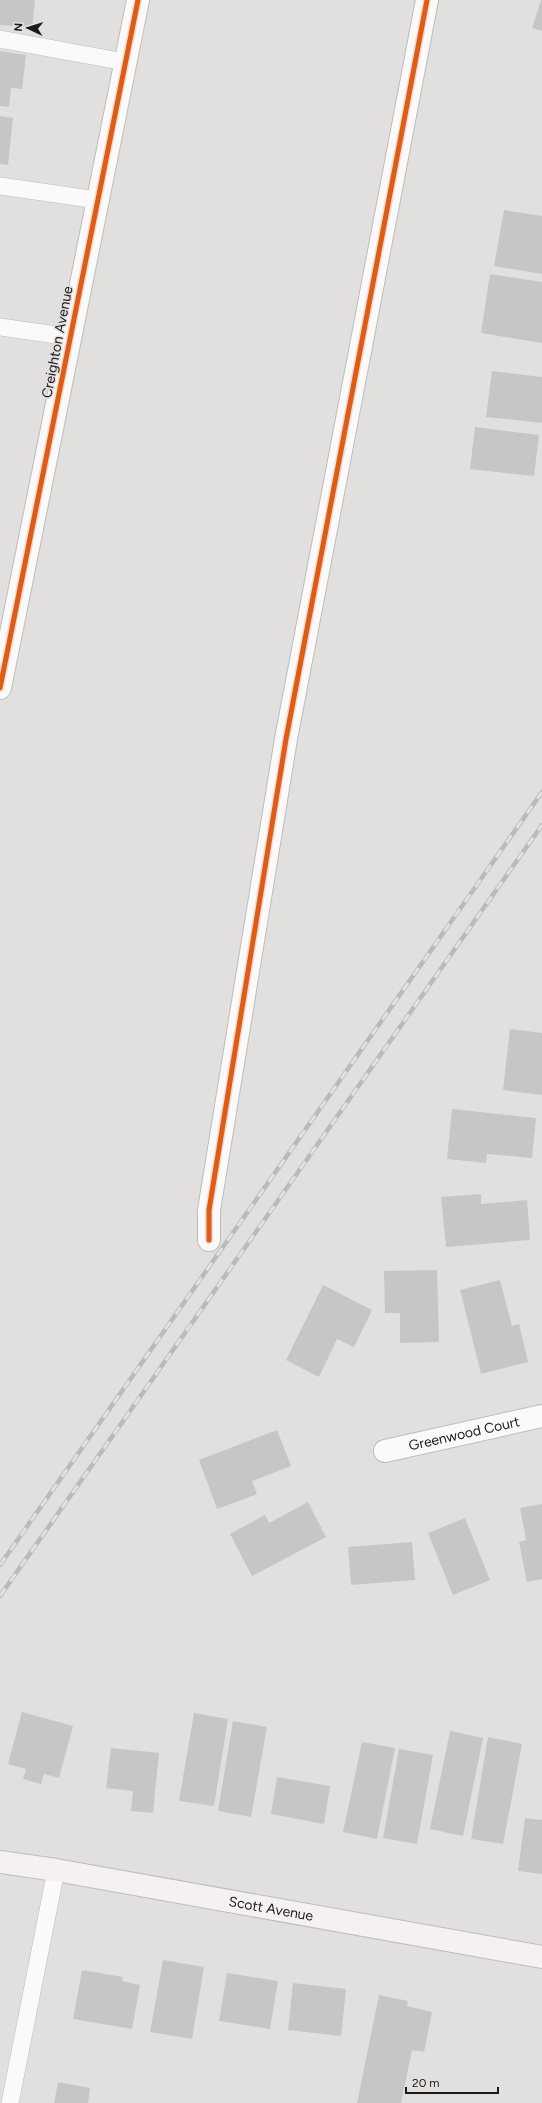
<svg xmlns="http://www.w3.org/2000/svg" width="542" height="2103" viewBox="0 0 542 2103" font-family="Figtree,sans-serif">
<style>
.building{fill:#c7c6c4}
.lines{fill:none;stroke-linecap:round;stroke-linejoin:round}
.lane-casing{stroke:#bdbcbb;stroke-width:18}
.street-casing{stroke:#bdbcbb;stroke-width:24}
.secondary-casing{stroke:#bdbcbb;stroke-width:24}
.lane{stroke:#fbfafa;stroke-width:17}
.street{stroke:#fbfafa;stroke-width:22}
.secondary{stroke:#f4f1f0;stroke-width:22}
.rail-casing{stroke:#babab9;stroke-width:4.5}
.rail{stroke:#e3e0dd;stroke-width:3;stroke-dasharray:9;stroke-linecap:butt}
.cycleway-casing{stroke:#e3e0dd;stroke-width:8}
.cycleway{stroke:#e8590c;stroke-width:5}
.labels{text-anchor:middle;stroke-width:3;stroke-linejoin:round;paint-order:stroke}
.street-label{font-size:14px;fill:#1b1a19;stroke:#e3e0dd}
</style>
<rect width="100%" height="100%" fill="#e2e0de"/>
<path class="building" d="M0 0H35L32 28 0 25Z
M541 0H542V31L532 28Z
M0 51 26 55 22 89 11 88 9 107 0 106Z
M0 116 13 118 8 165 0 164Z
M504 210 542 216V274L494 266Z
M490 274 542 282V343L481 333Z
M492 371 542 377V423L486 417Z
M475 427 539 435 534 476 470 469Z
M510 1029 542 1033V1095L503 1090Z
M452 1109 536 1118 532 1158 487 1154 486 1163 447 1159Z
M481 1194V1204L527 1200 530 1240 446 1247 441 1197Z
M437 1270 439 1342 400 1343V1313H385L384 1271Z
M500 1280 512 1326 519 1324 528 1362 481 1374 460 1290Z
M323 1285 372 1310 354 1347 337 1339 319 1377 286 1360Z
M277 1430 291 1466 252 1481 257 1494 217 1509 199 1460Z
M308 1502 326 1537 252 1576 230 1534 265 1515 269 1523Z
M542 1504V1579L527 1582 519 1542 526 1540 520 1508Z
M465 1518 490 1580 453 1595 428 1533Z
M412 1542 415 1580 351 1585 348 1547Z
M22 1712 73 1726 59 1778 44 1774 41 1784 23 1779 26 1769 8 1764Z
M194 1713 228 1719 214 1806 179 1801Z
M233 1721 267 1727 251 1817 218 1811Z
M450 1731 483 1738 463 1836 430 1829Z
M488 1737 522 1744 503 1844 471 1839Z
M362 1742 395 1748 377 1839 343 1832Z
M111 1748 159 1753 153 1813 131 1811 133 1791 106 1788Z
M399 1749 433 1755 417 1844 383 1838Z
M277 1777 330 1786 324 1824 271 1814Z
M525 1818 542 1820V1874L518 1871Z
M163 1960 204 1967 192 2039 150 2032Z
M82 1970 123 1977 122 1981 140 1985 132 2029 73 2019Z
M227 1973 278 1981 270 2029 219 2021Z
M293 1983 346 1989 341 2036 288 2030Z
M379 1995 408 2001 407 2006 432 2012 424 2052 412 2050 401 2103H357Z
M58 2082 90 2088 88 2103H54Z"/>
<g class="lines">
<defs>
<path id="lane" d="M0 39 125 62
M0 186 97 200
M0 327 70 337
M10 2103 56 1870"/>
<g id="street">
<path d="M0 688 138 0"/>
<path d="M209 1240V1210L286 739 427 0"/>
<path id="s1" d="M385 1451 542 1416"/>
</g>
<g id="secondary">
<path id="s2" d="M0 1862 56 1870 542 1957"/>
</g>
</defs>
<use href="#lane" class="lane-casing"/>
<use href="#street" class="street-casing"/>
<use href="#secondary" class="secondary-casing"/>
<use href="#lane" class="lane"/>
<use href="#street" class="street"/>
<use href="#secondary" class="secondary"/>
<defs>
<path id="rail" d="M0 1565 542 792
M0 1596 542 825"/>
</defs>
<use href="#rail" class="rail-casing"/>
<use href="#rail" class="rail"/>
<defs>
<path id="cycleway" d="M0 688 138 0
M209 1240V1210L286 739 427 0"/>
</defs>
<use href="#cycleway" class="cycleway-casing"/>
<use href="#cycleway" class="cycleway"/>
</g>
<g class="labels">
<g class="street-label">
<text transform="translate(57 342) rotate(-79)" y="5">Creighton Avenue</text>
<text dy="5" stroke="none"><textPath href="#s1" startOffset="81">Greenwood Court</textPath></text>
<text dy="5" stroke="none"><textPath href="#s2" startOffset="275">Scott Avenue</textPath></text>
</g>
</g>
<g transform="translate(28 28) rotate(274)" stroke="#e3e0dd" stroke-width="3" paint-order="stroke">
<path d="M0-3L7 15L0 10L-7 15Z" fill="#1b1a19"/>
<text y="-6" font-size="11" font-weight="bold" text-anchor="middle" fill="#1b1a19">N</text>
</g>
<path d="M406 2087v6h92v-6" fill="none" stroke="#1b1a19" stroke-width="2"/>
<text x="412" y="2087" font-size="12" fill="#1b1a19" stroke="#e3e0dd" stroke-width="3" paint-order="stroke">20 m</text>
</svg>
